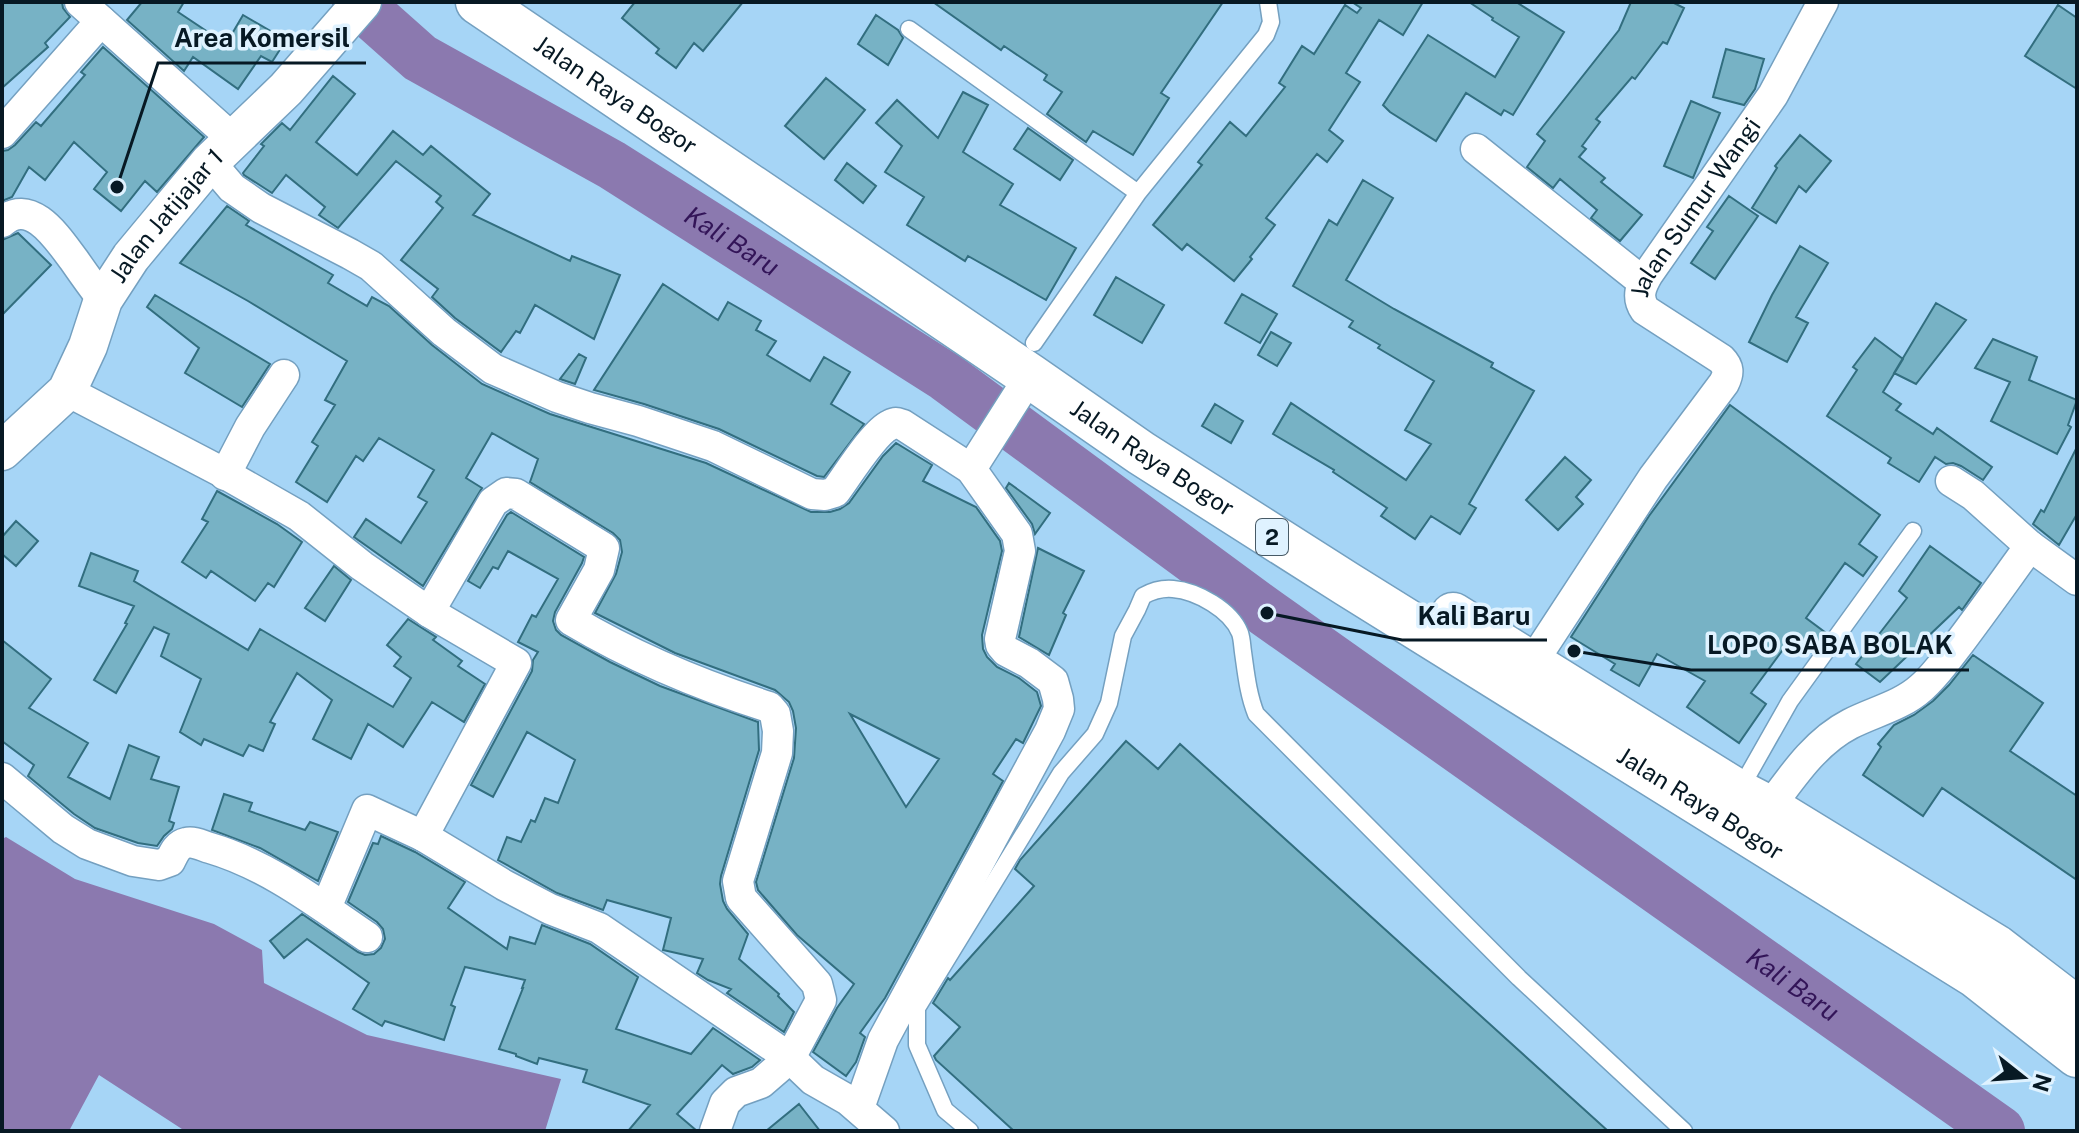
<svg xmlns="http://www.w3.org/2000/svg" width="2079" height="1133" viewBox="0 0 2079 1133" font-family="'Public Sans',sans-serif">
<style>
.water{fill:#8b79af}
.lines{fill:none;stroke-linecap:round;stroke-linejoin:round}
.river{stroke:#8b79af;stroke-width:50}
.building{fill:#77b2c5;stroke:#326e7f;stroke-width:2;fill-rule:evenodd}
.service-casing{stroke:#74a0c0;stroke-width:19}
.minor-casing{stroke:#74a0c0;stroke-width:33}
.tertiary-casing{stroke:#74a0c0;stroke-width:41}
.trunk-casing{stroke:#74a0c0;stroke-width:47}
.service{stroke:#fff;stroke-width:16}
.minor{stroke:#fff;stroke-width:30}
.tertiary{stroke:#fff;stroke-width:38}
.trunk{stroke:#fff;stroke-width:44}
.labels{text-anchor:middle;stroke-width:7;stroke-linejoin:round;paint-order:stroke}
.shield{fill:#dff2ff;stroke:#485a66;stroke-width:2}
.shield-label{font-size:22px;font-weight:bold;fill:#071924}
.street-label{font-size:24px;fill:#071924;stroke:#dff2ff}
.water-label{font-size:26px;font-style:italic;fill:#331558;stroke:#dff2ff}
.leader{fill:none;stroke:#071924;stroke-width:3}
.callout-dot{fill:#071924;stroke:#dff2ff;stroke-width:3}
.callout-label{font-size:26px;text-anchor:middle;font-weight:bold;fill:#071924;stroke:#dff2ff;stroke-width:7;stroke-linejoin:round;paint-order:stroke}
</style>
<rect width="100%" height="100%" fill="#a6d5f6"/>
<path class="water" d="M6 837 75 879 214 924 262 950 264 983 367 1035 561 1079 545 1131H185L99 1075 69 1131H2V839Z"/>
<g class="lines">
<path class="river" id="s1" d="M357 2 420 58 612 165 946 377 1267 613 2000 1131"/>
</g>
<path class="building" d="M2 2H62L63 8 70 17 45 43 48 47 2 88Z
M142 2H184L178 12 226 44 243 15 286 40 272 62 261 56 238 89 193 57 184 71 127 20Z
M635 2H743L703 51 694 43 676 68 656 53 659 49 622 18Z
M933 2H1223L1161 93 1169 98 1133 155 1093 131 1086 142 1047 114 1062 92 1044 80 1047 75 1004 46 1001 50Z
M1352 2H1423L1403 35 1379 20 1346 73 1360 82 1329 130 1343 141 1327 162 1317 154 1266 218 1275 225 1250 257 1252 259 1234 281 1187 244 1182 250 1153 225 1202 165 1198 162 1230 122 1246 136 1285 87 1279 83 1302 46 1314 54 1345 5 1357 13 1361 8Z
M1469 2H1516L1564 32 1513 115 1504 110 1501 115 1466 93 1436 141 1390 112 1383 105 1428 35 1495 77 1519 37 1492 20 1493 18Z
M1631 2H1672L1684 8 1667 44 1663 42 1635 79 1632 77 1596 119 1600 122 1582 146 1586 149 1579 157 1605 178 1601 182 1642 215 1620 241 1591 218 1597 210 1560 179 1553 188 1527 167 1545 141 1537 134 1619 30Z
M2058 5 2077 18V89L2025 56Z
M876 15 898 30 903 38 888 65 858 44Z
M103 47 204 137 157 192 145 181 121 211 94 189 107 172 74 142 45 180 29 167 12 197 2 201V151L8 150 15 145 36 122 41 126 85 75 81 72Z
M1726 49 1764 59 1755 89 1744 105 1713 97Z
M333 76 355 94 316 142 357 175 393 131 423 155 431 146 490 194 473 215 570 261 572 256 620 275 594 339 535 305 520 333 516 331 501 352 455 318 432 297 438 289 401 260 443 208 436 202 441 196 396 161 338 228 319 215 325 207 286 175 272 193 244 175 243 173 264 146 261 144 282 123 290 130Z
M826 78 865 110 824 159 785 126Z
M963 92 988 105 963 152 1013 184 1000 205 1076 248 1046 300 968 256 965 261 907 225 924 197 885 172 902 146 876 123 897 100 938 138Z
M1691 101 1720 113 1693 178 1664 166Z
M1028 128 1073 160 1060 180 1014 149Z
M1800 135 1831 161 1806 192 1799 186 1776 223 1752 208 1777 168 1775 166Z
M847 163 876 186 863 203 835 180Z
M1363 180 1393 198 1346 280 1394 309 1493 363 1491 367 1534 391 1469 504 1476 508 1460 534 1431 516 1415 539 1381 516 1387 508 1333 472 1334 470 1273 434 1291 403 1406 480 1431 444 1405 430 1434 381 1378 348 1380 345 1349 327 1353 321 1293 286 1329 220 1337 225Z
M1729 196 1758 216 1715 279 1691 263 1713 231 1707 227Z
M227 206 249 221 246 225 333 275 328 283 367 306 372 297 389 306 432 345 482 384 550 414 706 463 811 512H830L840 509 849 503 883 456 896 443 932 465 923 481 976 507 1000 541 1002 551 982 635 983 649 987 657 997 667 1019 678 1037 692 1041 706 1023 743 1016 739 993 774 1003 781 885 998 860 1033 865 1037 856 1062 846 1076 813 1052 837 1008 854 984 797 935 758 890 756 882 794 758 796 728 793 711 789 702 775 690 675 653 595 613 616 574 622 552 620 540 613 533 530 482 538 459 492 433 466 478 482 488 423 586 354 537 366 519 401 543 427 502 418 497 434 470 379 438 363 461 356 456 327 502 296 482 318 446 312 442 335 405 325 400 347 361 248 301 180 263ZM850 714 939 759 906 807Z
M18 233 51 265 2 315V240Z
M1800 246 1828 263 1796 317 1808 323 1787 362 1749 342 1772 295Z
M1116 277 1164 305 1142 343 1094 315Z
M663 284 718 320 728 302 761 321 756 330 776 341 767 355 810 381 824 357 850 372 831 404 864 424 824 477 817 476 719 429 644 404 594 390Z
M1242 294 1277 314 1260 343 1225 323Z
M155 295 270 364 242 407 185 373 199 348 147 307Z
M1936 303 1966 320 1916 384 1894 373Z
M1271 332 1291 343 1277 366 1258 355Z
M1875 338 1903 359 1883 392 1901 404 1896 410 1933 434 1937 428 1992 467 1983 480 1961 466 1953 463 1946 464 1935 457 1919 482 1888 463 1891 458 1827 416 1857 370 1853 367Z
M1993 339 2037 357 2029 380 2077 400 2068 425 2071 427 2057 454 1991 421 2010 382 1975 368Z
M579 354 586 358 575 384 560 379Z
M1215 404 1243 421 1231 443 1202 426Z
M1730 405 1880 515 1859 544 1877 557 1863 576 1845 563 1806 618 1826 633 1811 652 1793 636 1751 693 1766 704 1739 743 1687 707 1705 681 1657 654 1639 686 1611 670 1615 664 1571 637 1649 516Z
M2077 447V514L2059 545 2033 524 2041 510 2044 512Z
M1565 457 1591 480 1576 497 1583 504 1558 530 1526 500Z
M1009 483 1050 513 1035 534 1032 524 1006 488Z
M217 491 277 524 302 542 274 587 268 583 255 601 211 571 206 578 182 562 208 522 202 519Z
M511 512 584 557 582 563 555 612 553 621 556 630 561 635 610 662 660 686 758 722 759 750 721 876 720 884 723 901 727 909 748 934 739 959 779 994 778 996 794 1012 784 1032 727 993 731 989 708 980 697 973 703 959 663 950 671 918 607 900 603 910 557 893 498 860 507 837 521 842 531 820 535 822 545 798 558 803 575 760 527 732 493 797 471 785 532 671 533 660 538 652 518 642 532 615 536 617 558 579 508 551 498 569 493 567 480 588 468 581 507 515Z
M16 521 38 541 16 566 2 554V537Z
M1930 546 1981 583 1962 610 1959 607 1880 682 1856 664 1907 598 1899 591Z
M1038 548 1084 571 1063 613 1066 615 1049 655 1019 637Z
M91 553 138 571 134 581 248 650 260 629 393 707 411 678 394 666 401 657 387 645 408 619 436 637 433 640 462 661 458 666 485 684 464 722 432 702 403 747 368 724 351 759 313 739 332 700 297 673 270 722 275 724 263 751 249 745 243 756 204 739 201 745 180 732 201 679 161 656 169 634 154 627 116 693 94 680 127 624 125 623 134 606 79 586Z
M334 566 351 580 325 621 305 608Z
M2 640 51 679 29 708 88 743 68 777 110 799 129 745 159 757 151 779 179 787 169 821 174 823 172 829 164 836 157 846 138 843 95 828 74 814 28 776 34 765 2 741Z
M1973 655 2043 703 2010 751 2077 796V880L1942 788 1923 816 1863 775 1881 747 1878 744 1894 725 1914 715 1933 701 1949 685Z
M1126 741 1158 769 1180 744 1608 1131H1014L936 1060 934 1056 960 1027 933 1003 948 978 950 980 1034 886 1015 869 1020 860Z
M224 794 252 803 249 811 305 830 310 822 338 832 318 881 260 848 212 830Z
M381 836 415 852 465 882 448 908 507 949 510 937 535 944 542 925 590 944 638 977 616 1029 691 1054 713 1028 760 1060 752 1067 733 1074 722 1065 677 1114 697 1131H628L650 1105 583 1082 587 1070 539 1058 537 1064 516 1056V1054L499 1049 523 988H522L525 980 465 967 451 1005 455 1007 444 1040 385 1021 382 1026 353 1009 369 983 307 939 284 958 270 941 302 914 358 952 365 955 374 954 381 948 385 939 383 929 377 922 348 902 373 843 378 844Z
M799 1104 820 1131H766Z"/>
<g class="lines">
<defs>
<path id="service" d="M909 29 1138 193
M1034 343 1138 193 1266 35 1271 22 1268 2
M1739 791 1790 701 1913 531
M970 1131 945 1110 917 1045V1008L1061 773 1095 734 1109 703 1123 636 1137 610 1143 596C1152 591 1162 588 1173 589 1197 591 1231 610 1240 633 1242 639 1242 645 1243 652 1246 673 1248 694 1256 714L1519 978 1684 1131"/>
<g id="minor">
<path d="M80 2 233 139"/>
<path d="M2 133 101 21"/>
<path d="M1476 149 1643 282"/>
<path d="M210 162 232 188 261 208 350 254 371 266 444 332 493 369 557 397 590 408 638 421 713 446 812 494 825 495 835 492C847 476 874 432 890 425 896 422 897 423 903 425L971 469 1017 534 1020 551 1000 639 1001 645 1006 651 1029 663 1053 681 1058 699 1059 709 1050 731 883 1040 859 1108"/>
<path d="M2 222C31 196 58 239 74 260 83 273 93 287 103 300"/>
<path d="M67 391 220 471 299 516 362 566 429 612 516 663 423 836"/>
<path d="M971 469 1030 376"/>
<path d="M225 475 250 427 284 375"/>
<path d="M1951 481 1973 495 2030 546 2077 580"/>
<path d="M429 612 493 502 506 493 516 494 604 548 599 570 571 620C633 657 700 685 769 707L775 714 778 731 777 753 738 881 741 898 817 984 821 1000 790 1058 761 1083 736 1092 725 1103 715 1131"/>
<path id="s2" d="M1532 663 1653 478 1724 383C1729 373 1729 367 1721 359L1645 310C1636 297 1641 286 1648 274L1773 95 1823 2"/>
<path d="M2 778 63 829 87 844 133 861 159 865 170 861C174 853 177 845 186 843 194 841 203 846 210 848 268 865 317 903 367 937"/>
<path d="M1769 808C1792 777 1815 742 1850 724 1873 712 1901 706 1921 688 1935 676 1946 660 1957 646 1982 613 2006 579 2030 546"/>
<path d="M326 908 367 810 423 836 504 885 550 909 599 928 790 1058 813 1080 848 1100 884 1131"/>
</g>
<g id="tertiary">
<path id="s3" d="M2 451 67 391 88 346 103 300 131 257 210 162 286 89 362 2"/>
</g>
<g id="trunk">
<path id="s4" d="M478 2 1030 376 1141 453 1347 584 1975 975 2077 1055"/>
<path d="M1453 615 1738 792 1769 808 1996 947 2077 1009"/>
</g>
</defs>
<use href="#service" class="service-casing"/>
<use href="#minor" class="minor-casing"/>
<use href="#tertiary" class="tertiary-casing"/>
<use href="#trunk" class="trunk-casing"/>
<use href="#service" class="service"/>
<use href="#minor" class="minor"/>
<use href="#tertiary" class="tertiary"/>
<use href="#trunk" class="trunk"/>
</g>
<g class="labels">
<rect class="shield" x="1256" y="519" width="32" height="36" rx="6"/>
<g class="shield-label">
<text x="1272" y="545">2</text>
</g>
<g class="street-label">
<text dy="8" stroke="none"><textPath href="#s4" startOffset="166">Jalan Raya Bogor</textPath></text>
<text dy="8" stroke="none"><textPath href="#s2" startOffset="576">Jalan Sumur Wangi</textPath></text>
<text dy="8" stroke="none"><textPath href="#s3" startOffset="292">Jalan Jatijajar 1</textPath></text>
<text dy="8" stroke="none"><textPath href="#s4" startOffset="814">Jalan Raya Bogor</textPath></text>
<text dy="8" stroke="none"><textPath href="#s4" startOffset="1462">Jalan Raya Bogor</textPath></text>
</g>
<g class="water-label">
<text dy="9" stroke="none"><textPath href="#s1" startOffset="446">Kali Baru</textPath></text>
<text dy="9" stroke="none"><textPath href="#s1" startOffset="1742">Kali Baru</textPath></text>
</g>
</g>
<path class="leader" d="M117 187L158 63H366M1267 613L1402 640H1547M1574 651L1691 670H1969"/>
<g class="callout-dot">
<circle cx="117" cy="187" r="8"/>
<circle cx="1267" cy="613" r="8"/>
<circle cx="1574" cy="651" r="8"/>
</g>
<g class="callout-label">
<text x="262" y="47">Area Komersil</text>
<text x="1474" y="625">Kali Baru</text>
<text x="1830" y="654">LOPO SABA BOLAK</text>
</g>
<rect width="2079" height="1133" fill="none" stroke="#071924" stroke-width="8"/>
<g transform="translate(2023 1077) rotate(107)" stroke="#dff2ff" stroke-width="6" paint-order="stroke">
<path d="M0-6L14 30L0 20L-14 30Z" fill="#071924"/>
<text y="-12" font-size="22" font-weight="bold" text-anchor="middle" fill="#071924">N</text>
</g>
</svg>
